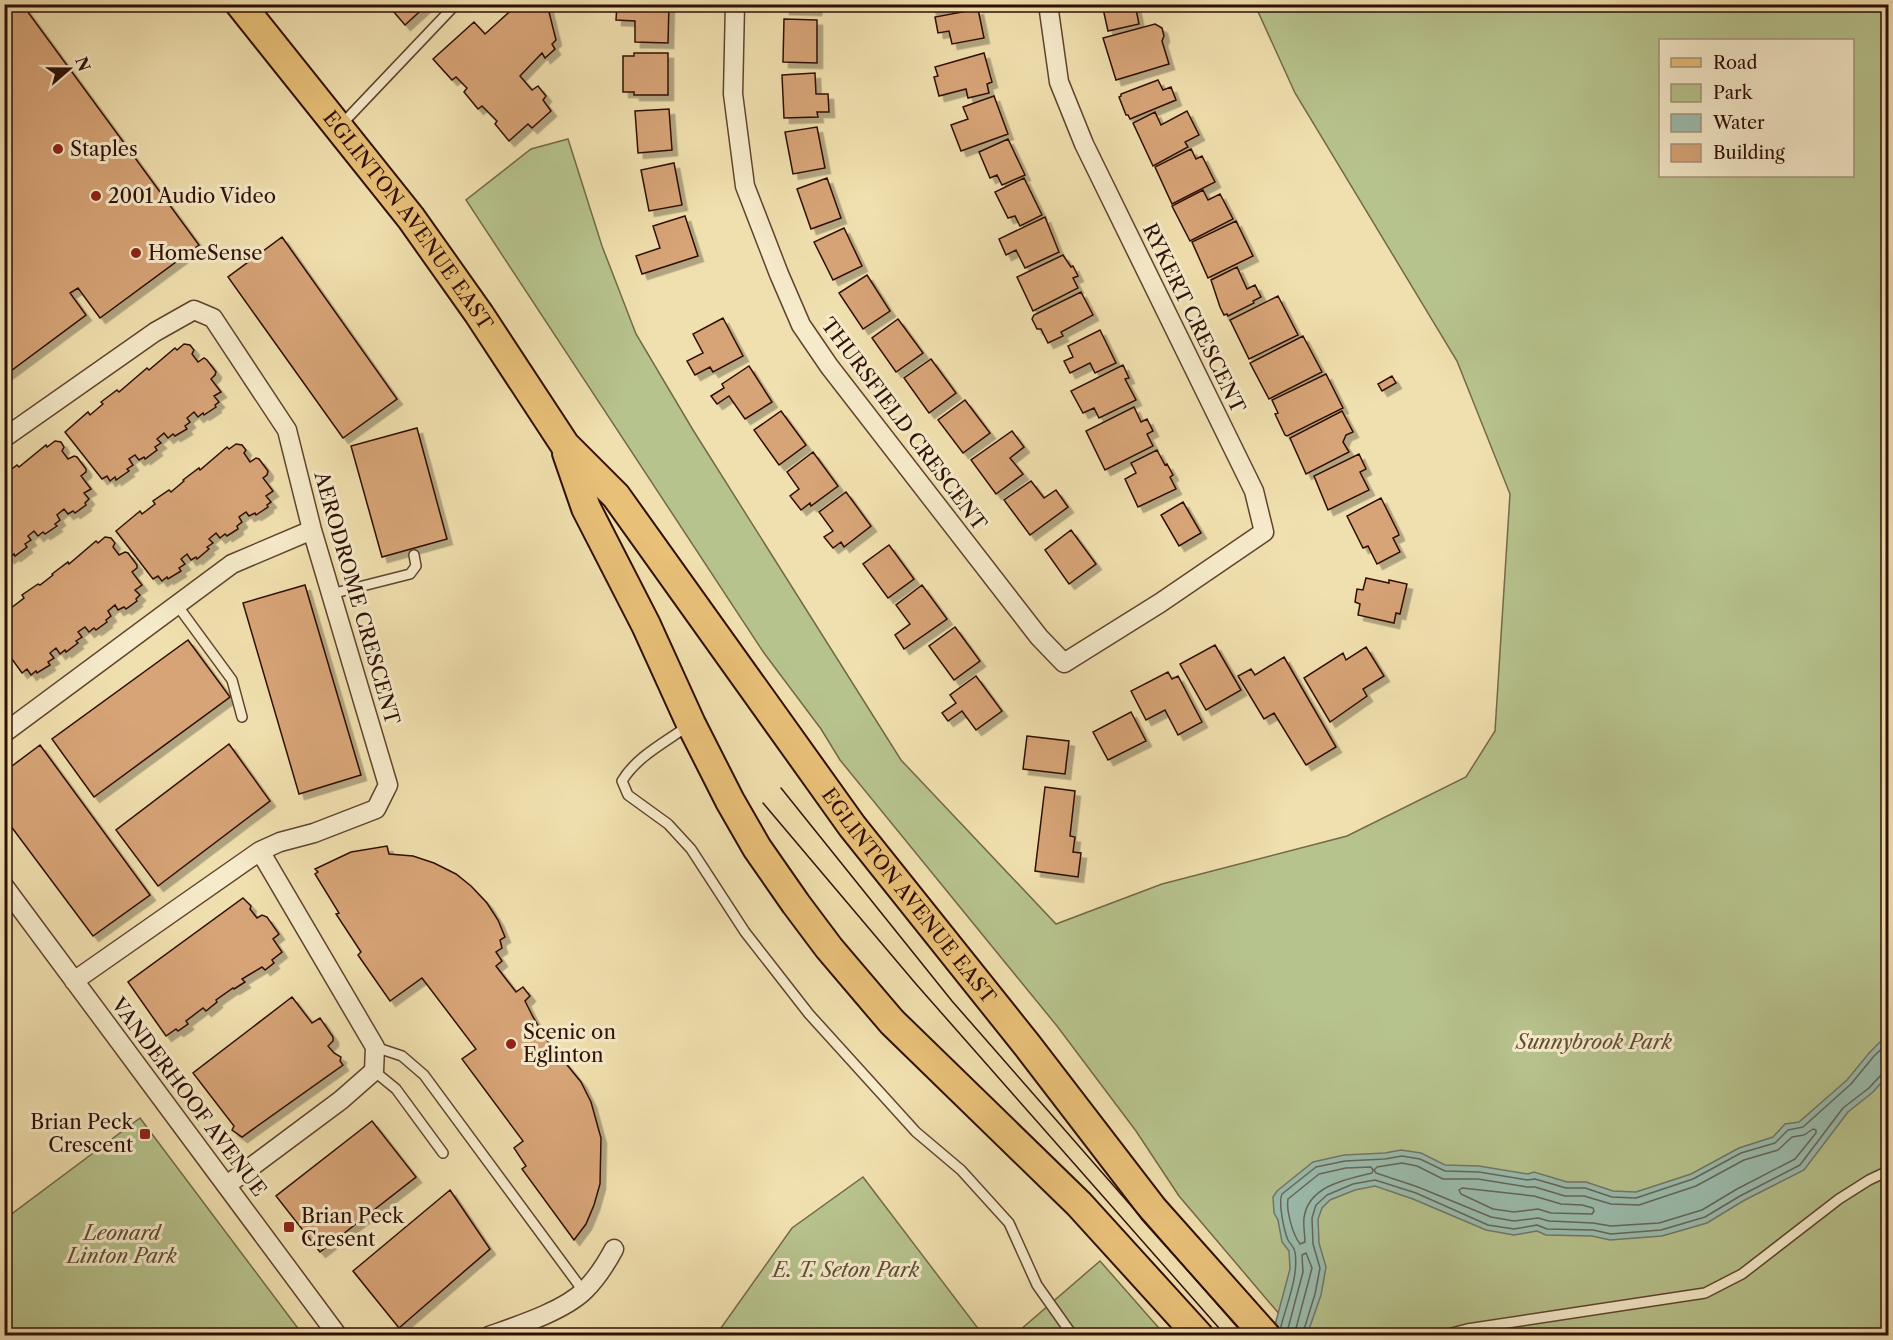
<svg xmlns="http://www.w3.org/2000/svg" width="1893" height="1340" viewBox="0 0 1893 1340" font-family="'Libre Caslon Text',serif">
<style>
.green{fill:#b7c38d;stroke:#736948;stroke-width:1.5;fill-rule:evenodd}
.water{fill:#9bbdaf;stroke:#70776b;stroke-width:1.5}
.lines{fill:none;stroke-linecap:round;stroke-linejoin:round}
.shore{stroke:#65665a;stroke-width:1.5}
.building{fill:#d7a477;stroke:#2f0f04;stroke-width:1.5;filter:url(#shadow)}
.service-casing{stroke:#60432f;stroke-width:12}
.minor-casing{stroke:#60432f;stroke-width:21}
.primary-casing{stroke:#2f0f04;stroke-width:32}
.service{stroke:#f6ebcb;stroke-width:9}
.minor{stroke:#f6ebcb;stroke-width:18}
.primary{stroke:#e8c078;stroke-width:28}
.tram{stroke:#2f0f04;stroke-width:1.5}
.poi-dot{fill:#8f2418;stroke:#f6ebcb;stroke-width:2}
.labels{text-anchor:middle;stroke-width:6;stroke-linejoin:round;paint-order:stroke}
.poi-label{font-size:20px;fill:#2f0f04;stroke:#f6ebcb;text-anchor:start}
.street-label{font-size:20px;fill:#2f0f04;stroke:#f6ebcb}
.park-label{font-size:20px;font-style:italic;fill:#5f4e34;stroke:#f6ebcb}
</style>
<defs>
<filter id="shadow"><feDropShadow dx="5.5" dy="5.5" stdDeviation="0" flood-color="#0004"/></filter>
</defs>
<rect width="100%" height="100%" fill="#f1e0af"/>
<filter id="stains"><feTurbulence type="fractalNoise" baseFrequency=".00333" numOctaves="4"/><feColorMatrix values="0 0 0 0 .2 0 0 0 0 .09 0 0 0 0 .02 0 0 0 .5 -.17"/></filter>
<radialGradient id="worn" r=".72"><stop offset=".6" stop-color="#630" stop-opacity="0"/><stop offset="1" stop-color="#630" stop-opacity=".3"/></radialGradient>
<path class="green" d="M1255 5H1888V1335H1297L1179 1196 1136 1131 1057 1026 840 760 821 729 764 653 466 200 531 149 568 139 602 246 636 334 693 430 901 760 1056 924 1162 884 1347 836 1466 777 1495 731 1510 494 1457 361 1295 93ZM1660 40H1852V176H1660Z
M140 1118 303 1335H5V1219Z
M863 1177 983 1335H716L792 1228Z
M1100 1261 1165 1335 1013 1336Z"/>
<path class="water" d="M1888 1034V1075L1873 1092 1848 1112 1804 1170 1743 1201 1707 1223 1662 1236 1610 1240 1592 1236 1546 1235 1537 1231 1514 1235 1486 1230 1413 1199 1375 1186 1355 1190 1330 1200 1322 1208 1318 1219 1319 1243 1326 1267 1321 1295 1307 1335 1272 1336 1290 1269 1289 1251 1282 1242 1278 1220 1274 1213 1273 1197 1277 1191 1313 1162 1344 1155 1385 1153 1401 1150 1421 1153 1445 1165 1479 1166 1528 1174 1534 1172 1567 1182H1586L1613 1191 1636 1192 1691 1174 1739 1148 1773 1137 1785 1124 1799 1122 1847 1080 1870 1052Z"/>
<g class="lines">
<path class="shore" d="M1813 1129 1816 1130V1133L1795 1159 1737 1189 1702 1210 1659 1223 1611 1226 1593 1223 1549 1221 1538 1218 1514 1221 1491 1217 1418 1187 1376 1173 1374 1170 1377 1167 1402 1163 1417 1166 1443 1179H1478L1527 1187H1535L1565 1196H1584L1611 1204 1639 1205 1696 1186 1744 1160 1778 1150 1792 1137 1804 1135Z
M1371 1167 1373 1170 1372 1173C1346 1179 1308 1186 1304 1218 1303 1226 1305 1235 1305 1242L1300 1244C1293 1235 1286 1211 1288 1199L1319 1174 1346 1168Z
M1462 1188 1534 1196 1561 1204 1582 1205 1593 1208 1594 1211 1592 1214 1551 1213 1538 1209 1514 1212 1493 1209 1461 1194 1459 1190Z
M1280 1330C1286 1305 1299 1277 1295 1252 1294 1246 1290 1244 1288 1240 1284 1231 1278 1202 1282 1194L1316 1167 1345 1161 1385 1159 1402 1156 1420 1159 1445 1171 1479 1172 1527 1180 1535 1179 1566 1188H1585L1612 1197 1636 1198 1693 1179 1741 1153 1775 1143 1788 1130 1803 1127 1851 1084 1874 1056 1888 1043
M1286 1336 1303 1272 1302 1255 1306 1253 1312 1268 1294 1336
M1302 1336 1315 1294 1320 1268 1313 1244 1312 1218 1316 1205 1327 1195 1353 1184 1375 1180 1416 1193 1488 1225 1514 1229 1537 1225 1547 1229 1593 1230 1611 1234 1661 1230 1705 1217 1740 1196 1800 1165 1843 1108 1869 1088 1882 1074 1888 1072"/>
</g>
<path class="building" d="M4 4H22L199 245 100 318 78 288 70 293 86 315 4 376Z
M387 4H428L405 25Z
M518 4H547L556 40 552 44 555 49 545 58 542 53 520 76 532 90 538 86 546 96 543 100 551 111 532 128 528 124 509 141 495 124 497 121 482 106 478 109 464 92 467 88 456 77 452 80 433 59 474 22 485 34Z
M617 4H669L668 43 635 42V21L616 20Z
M784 4H817L816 10 784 9Z
M930 4H977L931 10Z
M1102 4H1135L1139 24 1108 31Z
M978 9 984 38 952 44 949 31 938 33 935 17Z
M784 19 817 20V63L783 62Z
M1155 24 1162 28 1164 36 1162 41 1169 64 1116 80 1103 38Z
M634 53H668V95H634V92H623V56H634Z
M984 53 992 82 987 84 989 93 968 98 966 89 939 96 934 77 938 76 935 67Z
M815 73 816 94H828L829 112H817L818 117 784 118 782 75Z
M1158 80 1163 90 1171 87 1176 100 1130 119 1128 115H1126L1119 97 1121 96V94Z
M994 96 1008 134 961 151 951 125 968 119 963 107Z
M669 109 672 150 638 153 635 111Z
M1187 111 1199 135 1185 142 1188 147 1153 166 1133 123 1155 112 1161 125Z
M817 127 825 168 793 174 785 132Z
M1008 139 1025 175 1002 185 997 175 990 178 979 152Z
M1191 149 1196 159 1202 156 1215 182 1172 204 1155 167Z
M674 163 682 205 649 211 641 170Z
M827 178 841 218 811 229 797 189Z
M1024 178 1042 215 1020 226 1015 216 1008 218 995 192Z
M1203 190 1208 200 1220 194 1233 219 1190 241 1172 206Z
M685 216 698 256 642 274 636 256 660 248 653 226Z
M1045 217 1059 252 1025 268 1016 250 1006 255 999 239Z
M1236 221 1253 256 1208 278 1192 242Z
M844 228 862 266 833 280 814 242Z
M282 237 397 399 343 438 228 277Z
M1063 255 1071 267 1073 266 1078 276 1073 278 1078 288 1033 311 1017 277Z
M1237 267 1247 289 1255 285 1261 297 1253 301 1254 303 1228 316 1227 314 1224 315 1220 307 1211 280Z
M867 275 890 311 863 329 839 293Z
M1081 292 1093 315 1061 332 1063 336 1048 343 1041 329H1037L1032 319 1034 315Z
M1278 296 1298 335 1249 359 1230 320Z
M723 318 743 356 713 372 710 367 695 375 687 361 703 353 693 334Z
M898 319 923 353 896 372 872 338Z
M1100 330 1116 363 1095 373 1090 363 1070 373 1064 361 1073 357 1068 346Z
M1303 336 1322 372 1269 399 1250 363Z
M184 344 190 345 194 350 192 354 198 362 204 358 207 360 216 372 215 375 211 379 221 392 214 396 219 402 215 405 216 407 204 415 203 413 198 417 194 412 187 418 190 422 185 426 187 429 175 436 173 434 168 438 164 433 157 439 161 443 155 447 157 450 145 459 144 457 139 460 135 455 129 459 133 465 127 469 129 471 116 480 115 477 110 481 107 476 102 479 65 432 88 412 90 415 103 404 101 402 117 390 119 392 147 368 149 370 175 348 177 350Z
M931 359 956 393 929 413 904 378Z
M1123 365 1129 378 1125 379 1136 400 1099 418 1094 408 1083 413 1071 391Z
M749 366 772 402 745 419 729 396 717 404 711 396 724 388 722 384Z
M1326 374 1343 408 1287 436 1285 435 1275 414 1278 413 1272 400Z
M1392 376 1396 383 1382 391 1378 384Z
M965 400 990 433 963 453 938 420Z
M1134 407 1141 422 1147 419 1153 431 1147 434 1153 446 1105 470 1086 431Z
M781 411 806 445 779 465 754 430Z
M1342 411 1353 432 1346 435 1343 442 1349 452 1306 474 1290 438Z
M417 428 447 539 382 557 351 446Z
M1012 431 1024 447 1010 458 1023 474 996 494 971 460Z
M55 441 61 442 64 447 62 451 68 459 74 456 77 457 86 469V472L81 476 91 489 84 493 89 499 85 503 86 505 75 513 73 511 68 514 64 509 57 515 60 520 55 524 57 526 45 534 43 532 38 536 34 531 28 536 31 540 25 544 27 547 15 556 14 554 9 558 4 553V475L17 465 19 467 46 445 47 447Z
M236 444 242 445 246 450 244 453 250 462 256 458 259 459 268 471 267 475 263 478 273 491 266 496 271 502 267 505 268 507 256 515 255 513 249 516 246 512 239 517 242 522 237 526 238 529 227 536 225 534 220 538 216 533 209 539 213 543 207 547 209 549 197 559 196 557 191 560 187 554 181 559 185 564 179 568 181 571 168 579 167 577 162 581 158 576 153 579 116 531 140 511 142 514 155 504 153 501 169 490 171 492 184 481 183 480 199 468 200 470 227 447 229 449Z
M1157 450 1165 465 1167 464 1173 475 1170 477 1176 489 1138 507 1125 479 1136 473 1131 463Z
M813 452 838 486 811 506 810 503 801 510 790 496 799 489 787 472Z
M1359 454 1366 469 1360 472 1369 490 1328 510 1314 476Z
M1031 481 1044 498 1056 490 1068 507 1030 535 1004 500Z
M846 492 871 526 844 547 841 542 833 548 824 537 833 531 819 512Z
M1381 498 1398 532 1399 535 1393 538 1400 552 1377 564 1368 546 1363 548 1347 516Z
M1183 502 1201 533 1179 546 1161 515Z
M1071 530 1096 564 1069 584 1045 550Z
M105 537 111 538 115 543 113 547 119 555 125 552 128 553 137 565V568L132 572 142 585 135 590 140 595 136 599 137 601 126 609 124 607 118 610 115 605 108 611 111 616 106 620 107 622 96 630 94 628 89 632 85 627 78 632 82 637 76 641 78 643 66 652 65 650 60 654 56 648 50 653 54 658 48 662 50 665 37 673 36 671 31 675 27 669 22 673 4 648V609L9 605 11 608 24 598 22 595 38 584 40 585 53 575 52 574 68 562 69 564 96 541 98 543Z
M889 545 914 579 888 598 863 564Z
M1366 578 1389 583V580L1407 584 1400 614 1396 613 1394 623 1358 615 1360 604 1355 602 1357 589 1363 590Z
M305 585 361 775 299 794 243 603Z
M922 585 947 619 904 649 895 635 910 624 896 605Z
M955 627 980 661 954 680 929 646Z
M188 640 230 697 94 797 52 739Z
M1215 645 1241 690 1206 710 1180 664Z
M1366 647 1384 676 1363 689 1367 696 1330 722 1304 678 1343 653 1346 660Z
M1284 657 1336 747 1306 765 1274 713 1264 719 1238 676 1251 669 1255 675Z
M1168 672 1172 679 1178 676 1202 722 1178 735 1165 710 1146 720 1131 691Z
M976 676 1002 711 976 730 962 711 948 721 942 713 956 703 950 695Z
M1131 712 1146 741 1108 760 1093 732Z
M1027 736 1069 741 1065 774 1023 769Z
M229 744 270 801 158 886 116 830Z
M40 745 150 895 93 936 4 817V772Z
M1045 787 1075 791 1070 836 1075 837 1073 852 1081 853 1078 877 1035 871Z
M387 846 389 854 413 856 434 863 456 874 471 886 487 903 498 920 505 937 500 940 502 948 496 952 502 961 496 966 516 992 523 987 530 996 525 1001 533 1017 546 1039 581 1082 591 1102 601 1138 600 1184 594 1205 586 1224 574 1240 522 1169 526 1166 514 1148 523 1141 462 1059 476 1049 422 978 390 1001 358 955 361 952 336 914 339 913 315 874 318 872 315 869 351 852Z
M243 898 251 906 250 909 257 918 262 915 267 917 279 934 273 939 282 952 272 960 274 963 265 970 262 967 242 979 245 982 234 989 233 988 216 1000 217 1002 206 1011 203 1008 186 1021 188 1024 178 1031 176 1029 166 1036 128 982Z
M292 997 312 1023 320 1018 333 1037V1041L328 1046 334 1053 341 1057 340 1061 343 1065 242 1137 232 1130 234 1126 193 1073Z
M372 1121 416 1177 320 1252 276 1196Z
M450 1190 490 1249 399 1328 353 1271Z"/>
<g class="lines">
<defs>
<path id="service" d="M342 124 456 4
M331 594 410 574 416 566 414 555
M177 605 232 680 242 717
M689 725C666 742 637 756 622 781L628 795 668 824 691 849 745 932 809 1014 916 1132 961 1170 1009 1223 1037 1285 1073 1336
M375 1047 402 1056 424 1075 584 1292
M374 1071 396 1089 443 1153
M1440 1336 1467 1329 1705 1293 1742 1274 1839 1199 1869 1180 1888 1171"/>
<path id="minor" d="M735 4 733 94 745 186 779 274 801 325 829 366 1039 637 1064 663 1160 603 1264 532 1254 491 1084 144 1059 82 1048 4
M4 438 155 332 194 310 213 318 287 430 312 530 388 785 376 809 314 833 280 842 260 851 74 981
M4 733 232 564 312 530
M4 886 338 1336
M227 1185 341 1100 374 1071 375 1047 260 851
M489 1336C517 1326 564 1311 585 1290 597 1278 606 1264 614 1249"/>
<g id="primary">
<path id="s1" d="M240 4 411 218 479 314 565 445 616 496 852 826 1027 1045 1153 1209 1266 1336"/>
<path d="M567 453 586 508 646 625 691 724 730 801 757 848 796 904 829 948 892 1022 1079 1204 1199 1336"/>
</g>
</defs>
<use href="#service" class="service-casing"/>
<use href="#minor" class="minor-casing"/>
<use href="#primary" class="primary-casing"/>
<use href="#service" class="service"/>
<use href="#minor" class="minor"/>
<use href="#primary" class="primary"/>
<path class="tram" d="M781 788 952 1001 1245 1336
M763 803 916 984 1226 1336"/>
</g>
<g class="poi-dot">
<circle cx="58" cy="149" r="6"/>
<circle cx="96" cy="196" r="6"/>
<circle cx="136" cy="253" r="6"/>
<circle cx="511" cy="1044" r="6"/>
<rect x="139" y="1128" width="12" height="12" rx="3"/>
<rect x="283" y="1221" width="12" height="12" rx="3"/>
</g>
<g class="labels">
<g class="poi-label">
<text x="70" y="156">Staples</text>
<text x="108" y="203">2001 Audio Video</text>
<text x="148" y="260">HomeSense</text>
<text x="523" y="1039">Scenic on<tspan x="523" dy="23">Eglinton</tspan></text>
<text x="133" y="1129" text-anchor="end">Brian Peck<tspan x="133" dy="23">Crescent</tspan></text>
<text x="301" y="1223">Brian Peck<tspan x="301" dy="23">Cresent</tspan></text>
</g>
<g class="street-label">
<text dy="7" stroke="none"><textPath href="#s1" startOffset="274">EGLINTON AVENUE EAST</textPath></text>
<text transform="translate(1194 318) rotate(64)" y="7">RYKERT CRESCENT</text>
<text transform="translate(904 424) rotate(53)" y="7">THURSFIELD CRESCENT</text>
<text transform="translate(357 598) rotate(74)" y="7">AERODROME CRESCENT</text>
<text dy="7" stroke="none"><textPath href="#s1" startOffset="1116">EGLINTON AVENUE EAST</textPath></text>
<text transform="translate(189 1097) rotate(53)" y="7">VANDERHOOF AVENUE</text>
</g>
<g class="park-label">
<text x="1594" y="1049">Sunnybrook Park</text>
<text x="122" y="1240">Leonard<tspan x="122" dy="23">Linton Park</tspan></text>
<text x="846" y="1277">E. T. Seton Park</text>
</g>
</g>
<rect width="1893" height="1340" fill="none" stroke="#f1e0af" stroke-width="24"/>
<rect x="6" y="6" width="1881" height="1328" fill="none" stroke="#2f0f04" stroke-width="3"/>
<rect x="12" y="12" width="1869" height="1316" fill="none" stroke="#2f0f04" stroke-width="1.5"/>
<rect x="1659" y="39" width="195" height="138" fill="#f6ebcb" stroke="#a6937b" stroke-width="1.5"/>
<rect x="1671" y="58" width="30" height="9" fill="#e8c078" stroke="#a6937b" stroke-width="1.5"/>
<text x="1713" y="69" font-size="18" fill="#2f0f04">Road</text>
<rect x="1671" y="84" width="30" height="18" fill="#b7c38d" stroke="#a6937b" stroke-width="1.5"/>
<text x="1713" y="99" font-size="18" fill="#2f0f04">Park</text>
<rect x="1671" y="114" width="30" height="18" fill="#9bbdaf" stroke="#a6937b" stroke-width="1.5"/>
<text x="1713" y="129" font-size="18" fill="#2f0f04">Water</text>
<rect x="1671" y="144" width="30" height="18" fill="#d7a477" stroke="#a6937b" stroke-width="1.5"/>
<text x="1713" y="159" font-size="18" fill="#2f0f04">Building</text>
<g transform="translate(69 69) rotate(70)" stroke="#f6ebcb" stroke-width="4.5" paint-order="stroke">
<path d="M0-4.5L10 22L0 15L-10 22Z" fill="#2f0f04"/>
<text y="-9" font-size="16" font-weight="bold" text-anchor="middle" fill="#2f0f04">N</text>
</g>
<rect width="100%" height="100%" filter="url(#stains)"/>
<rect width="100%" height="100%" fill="url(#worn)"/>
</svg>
